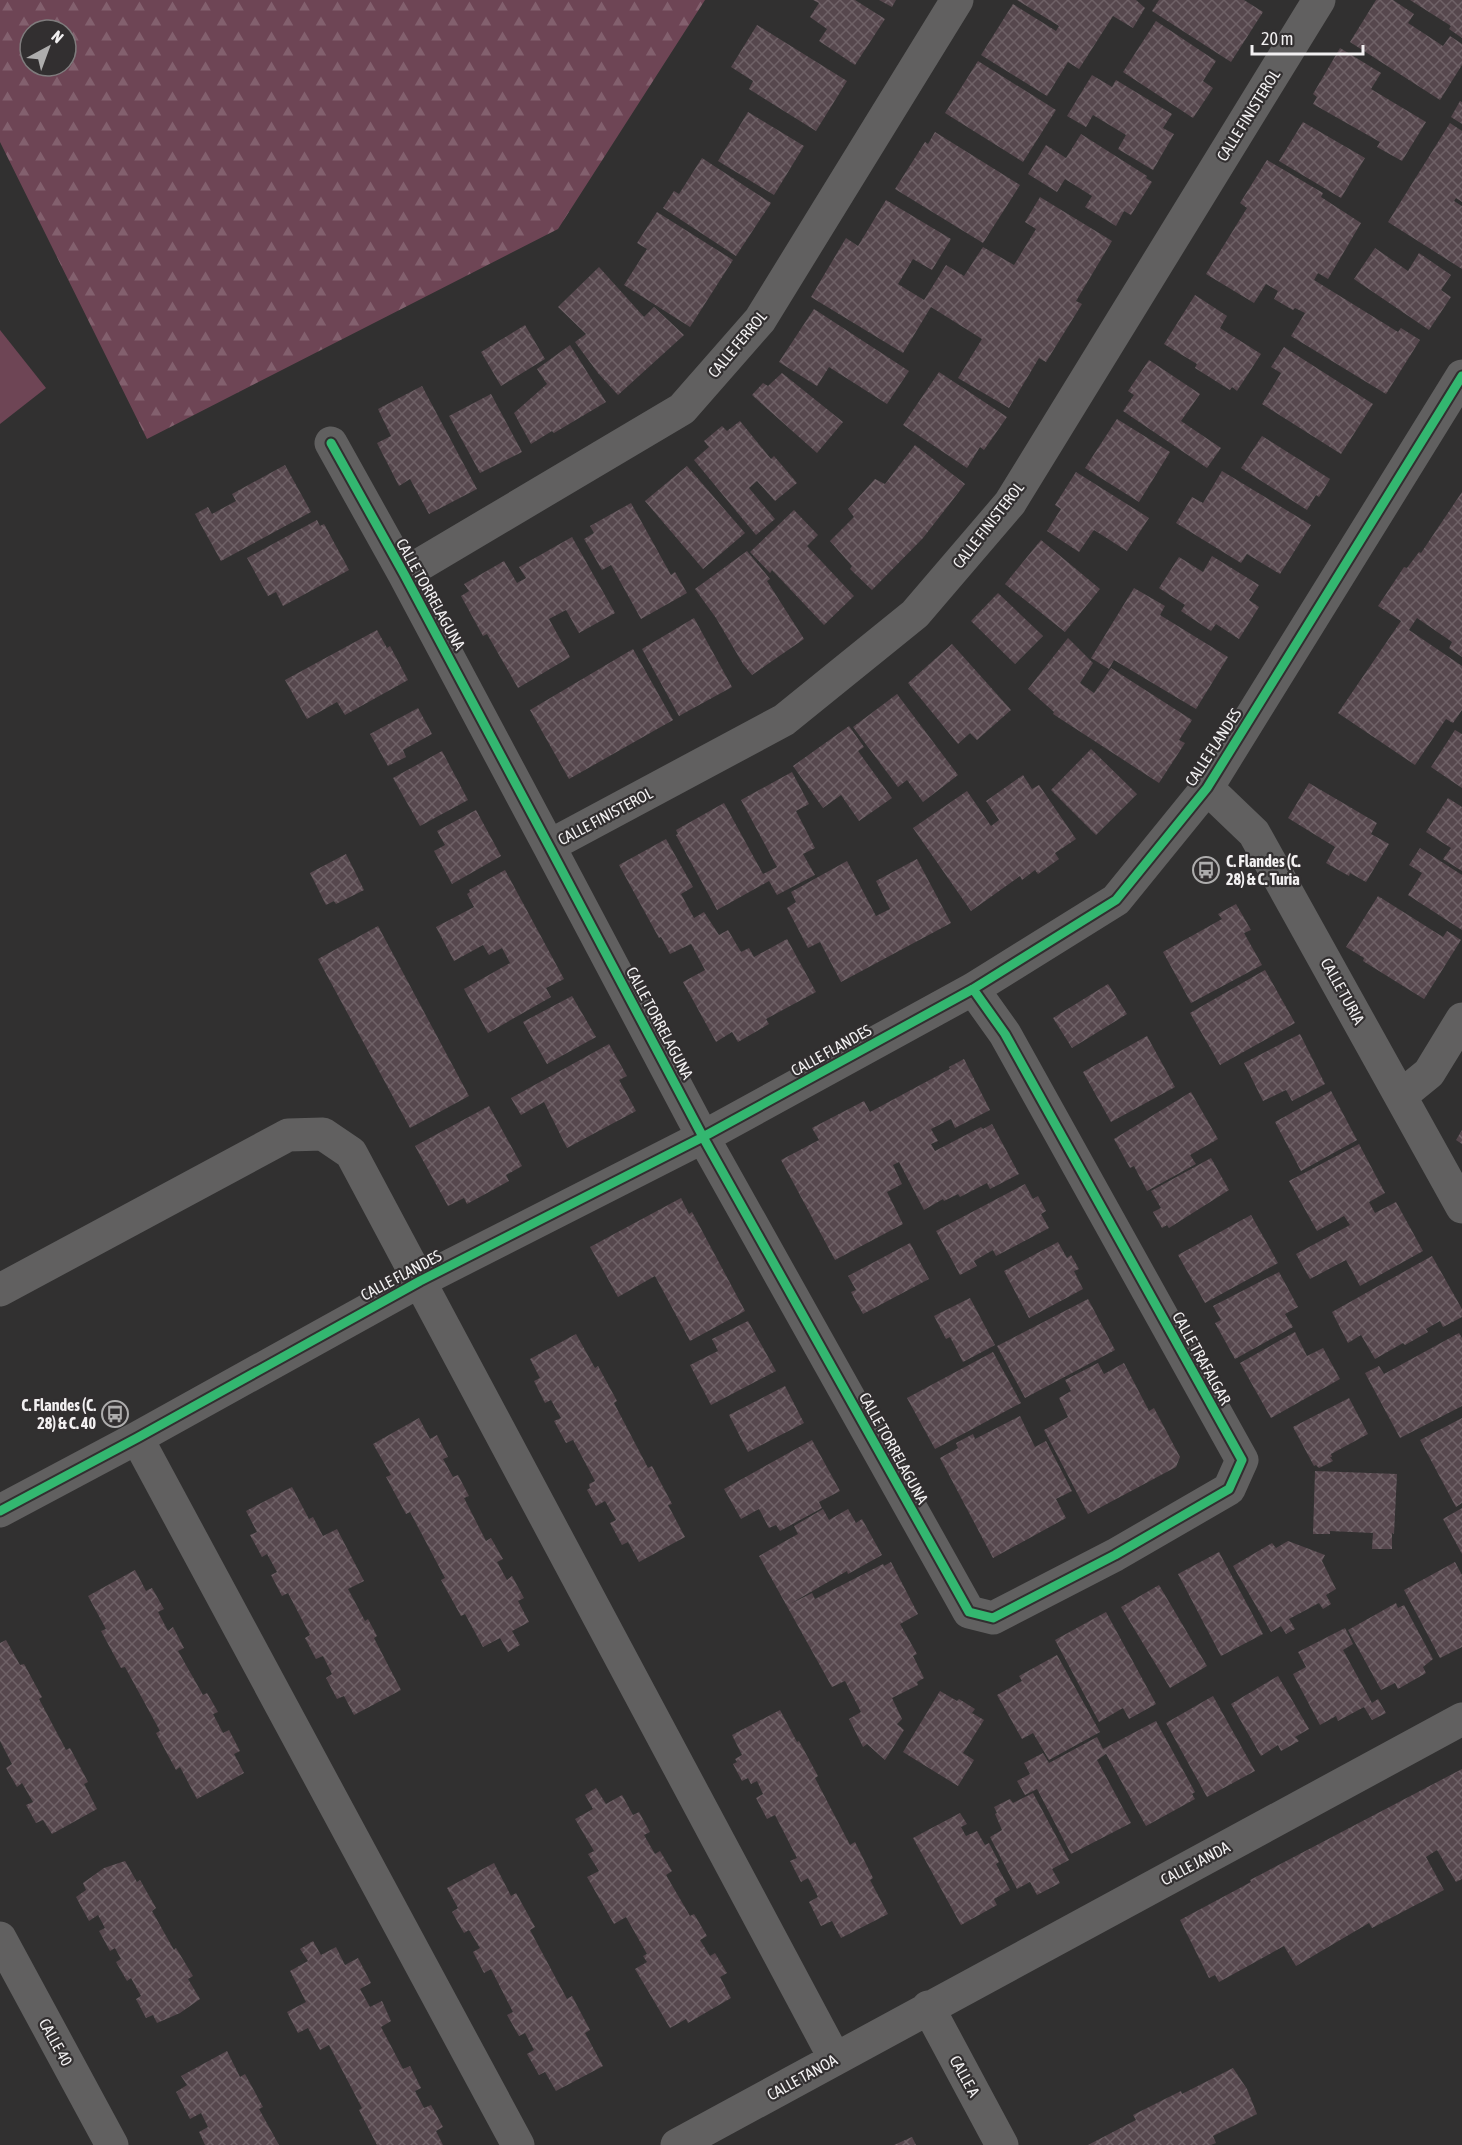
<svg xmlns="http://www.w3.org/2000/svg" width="1462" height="2145" viewBox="0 0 1462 2145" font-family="'Asap Condensed',sans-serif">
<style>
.forest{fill:url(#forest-firs);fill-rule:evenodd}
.garden{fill:#6e4555}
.building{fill:url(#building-cross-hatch)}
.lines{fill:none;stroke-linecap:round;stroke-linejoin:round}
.minor{stroke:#616060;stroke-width:33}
.cycleway-casing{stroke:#322f30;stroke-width:13}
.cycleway{stroke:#33b770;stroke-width:9}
.labels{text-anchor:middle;stroke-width:4.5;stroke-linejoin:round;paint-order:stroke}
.street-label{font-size:16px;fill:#f2f0f1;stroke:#322f30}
.poi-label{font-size:16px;font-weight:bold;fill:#f2f0f1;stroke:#322f30;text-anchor:start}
</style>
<defs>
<pattern id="forest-firs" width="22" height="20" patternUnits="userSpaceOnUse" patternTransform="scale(1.5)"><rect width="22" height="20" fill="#6e4555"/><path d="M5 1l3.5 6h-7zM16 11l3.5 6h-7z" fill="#83606e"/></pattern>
<pattern id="building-cross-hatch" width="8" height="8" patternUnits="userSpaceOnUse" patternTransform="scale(1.5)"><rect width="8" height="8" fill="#56474d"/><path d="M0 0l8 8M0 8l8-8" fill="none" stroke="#6f6267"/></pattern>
</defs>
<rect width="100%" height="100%" fill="#313030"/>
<path class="forest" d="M0 0H705L558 229 147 439 0 142ZM30 30H66V66H30Z"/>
<path class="garden" d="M0 330 46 388 0 424Z"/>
<path class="building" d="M813 0H855L885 19 855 65 819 41 827 29 810 17 819 3Z
M879 0H896L892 7Z
M1017 0H1136L1145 8 1133 28 1113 16 1079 69 1068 62 1047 96 981 55 1013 4 1056 31 1059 26Z
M1159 0H1244L1263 12 1231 62 1152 11Z
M1376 0H1393L1414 14 1408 23 1443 46 1450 36 1462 44V65L1440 100 1350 42Z
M1410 0H1462V38L1449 29 1451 26Z
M1156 21 1216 61 1203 81 1213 88 1193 118 1123 72Z
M757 25 847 81 816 131 749 89 753 81 731 67Z
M1340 48 1381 73 1371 89 1426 122 1402 161 1377 147 1380 142 1313 104 1317 97 1313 94Z
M978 61 1056 110 1023 162 945 113Z
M1092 75 1112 87 1116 80 1172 114 1163 128 1174 134 1153 170 1118 149 1126 135 1093 115 1086 127 1067 116Z
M1460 101 1462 102V124L1451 117Z
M748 112 804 146 774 195 718 161Z
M1303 122 1365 158 1341 198 1279 161Z
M1450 123 1462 131V202L1456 198 1454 201 1462 206V269L1388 222Z
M935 132 1020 185 983 243 895 189 925 142 928 144Z
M1081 134 1147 176 1146 178 1152 182 1131 215 1124 211 1116 226 1085 207 1092 196 1065 179 1057 192 1028 174 1046 145 1066 158Z
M702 158 771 203 736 256 663 208 674 191 679 194Z
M1267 160 1323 193 1321 197 1361 223 1328 279 1318 273 1314 280 1398 332 1401 328 1420 340 1386 394 1291 336 1305 313 1295 308 1293 310 1274 299 1278 291 1266 284 1254 303 1206 274 1247 208 1240 203Z
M1040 197 1112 241 1076 301 1082 304 1046 362 1039 358 1009 408 958 378 982 339 931 307 903 353 811 297 846 238 858 246 886 200 951 239 932 270 913 259 898 284 924 300 946 265 964 276 983 247 1014 265 1036 229 1025 222Z
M657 212 733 260 690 327 624 285 647 249 637 243Z
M1375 248 1408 271 1419 253 1451 275 1441 290 1451 297 1429 330 1354 279Z
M599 267 644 317 654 307 684 335 618 395 598 373 575 342 586 334 558 307Z
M1195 295 1227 316 1220 328 1261 354 1237 391 1232 387 1230 390 1195 368 1197 364 1164 344Z
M814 309 909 371 887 404 829 367 817 386 779 362Z
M525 325 545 359 501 386 481 352Z
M570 345 606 402 554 433 552 431 531 444 514 413 547 384 537 369Z
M1284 347 1373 404 1341 454 1262 404 1281 373 1271 367Z
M1149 360 1200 394 1181 421 1221 448 1207 468 1123 411 1134 395 1128 391Z
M939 372 1007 417 984 450 980 447 967 468 903 425Z
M782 373 843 422 817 453 752 395 763 383 768 386Z
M422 386 477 489 429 514 410 479 399 486 377 443 391 436 378 409Z
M491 394 522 452 480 473 449 416Z
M1117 419 1170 452 1139 502 1085 468Z
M740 421 771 459 774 456 797 483 775 501 757 481 749 488 775 519 756 535 694 460 709 447 704 441 722 426 727 431Z
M1262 436 1330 479 1319 497 1316 495 1307 510 1241 468Z
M915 445 965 484 923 538 872 590 850 569 852 566 830 541 854 517 848 509 875 479 885 484Z
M285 465 311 512 221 561 195 514 208 507 212 514 236 501 232 494Z
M687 466 745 533 703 569 645 501Z
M1222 471 1311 525 1280 574 1247 554 1241 563 1176 523 1192 497 1203 503Z
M1076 472 1149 518 1127 551 1094 530 1079 552 1047 531 1061 509 1055 505Z
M1462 492V657L1449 648 1452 642 1417 618 1409 630 1462 666V710L1453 723 1446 719 1444 722 1415 765 1338 713 1401 621 1378 606 1404 567 1407 568 1419 552 1421 553Z
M631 503 671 575 675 572 687 593 641 619 611 565 602 570 584 539 594 533 590 526Z
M794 510 818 535 807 546 854 596 824 625 772 570 770 573 750 552Z
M317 520 320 526 324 524 349 570 283 606 276 592 268 596 247 558Z
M572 537 615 613 579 633 566 610 549 619 570 657 518 688 487 634 483 636 461 596 469 591 464 584 504 561 517 583 526 578 519 567Z
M1041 540 1100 589 1065 632 1005 584Z
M747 551 770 579 767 581 804 639 752 675 743 664 716 618 695 589Z
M1212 556 1259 585 1249 600 1259 607 1239 639 1216 624 1211 631 1181 611 1185 605 1159 588 1179 557 1203 572Z
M1134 588 1165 606 1160 615 1228 657 1196 709 1114 660 1109 669 1091 658Z
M998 593 1043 636 1015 664 971 621Z
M694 618 732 687 679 716 642 649Z
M377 630 387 648 390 646 408 680 345 715 337 702 307 719 285 680Z
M1068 638 1093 663 1080 683 1094 693 1111 668 1192 720 1179 740 1185 743 1159 783 1053 714 1054 712 1028 689Z
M952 644 1011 710 977 740 970 733 958 744 908 683Z
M633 649 673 720 569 779 530 710Z
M897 694 958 775 923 802 907 780 898 787 853 727Z
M418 708 432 734 403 750 406 757 388 766 370 734Z
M849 726 864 747 858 751 892 798 859 821 841 795 823 808 793 766Z
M1455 730 1462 734V788L1431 767Z
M1091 749 1137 794 1096 835 1051 790Z
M442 751 468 800 420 826 393 778Z
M792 772 809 804 796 811 815 848 803 854 815 875 777 895 769 881 717 910 676 835 678 834 676 830 724 803 763 874 777 867 741 800Z
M1023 775 1032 789 1039 785 1076 839 1055 853 1059 859 1038 874 1035 870 1022 880 1020 876 971 911 913 828 967 791 991 826 999 820 986 801Z
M1309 783 1377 823 1371 834 1389 844 1366 882 1350 873 1349 876 1326 863 1335 847 1288 818Z
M1448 798 1462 807V871L1443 859 1451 848 1426 832Z
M476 810 501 856 452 884 434 851 445 845 437 831Z
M666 839 693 887 681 894 694 918 704 912 719 935 728 930 741 952 749 948 754 957 787 939 816 992 766 1019 769 1024 738 1042 732 1032 716 1042 683 982 705 970 691 944 670 954 661 937 659 938 619 865Z
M1420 848 1462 875V930L1408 895 1422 873 1409 865Z
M346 854 364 890 336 904 334 901 326 905 310 873Z
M917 859 951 923 841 982 820 942 808 948 787 908 796 902 791 892 847 861 876 916 890 909 876 881Z
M505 870 564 979 546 988 551 997 488 1033 464 989 510 963 502 948 489 955 483 945 454 961 436 927 474 907 467 894 470 892 469 890Z
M1378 896 1443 937 1447 931 1461 940 1424 999 1363 961 1364 958 1346 947Z
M1236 904 1251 930 1244 933 1262 965 1191 1003 1163 952 1222 919 1218 914Z
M378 926 469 1096 410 1128 318 959Z
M1265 970 1295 1023 1220 1065 1190 1013Z
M1108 984 1127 1014 1072 1048 1053 1018Z
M572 996 596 1037 547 1064 523 1022Z
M1300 1034 1325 1084 1292 1101 1286 1090 1263 1101 1244 1063Z
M1147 1036 1175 1087 1111 1122 1083 1072Z
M609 1044 627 1076 619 1080 636 1111 567 1148 544 1102 521 1115 511 1098Z
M964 1059 990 1110 955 1128 951 1119 931 1129 938 1141 931 1144 935 1151 981 1127 983 1129 992 1124 1019 1174 990 1189 987 1183 960 1197 958 1194 944 1201 943 1199 924 1210 899 1162 893 1165 902 1184 887 1192 903 1224 835 1260 781 1160 819 1140 812 1128 864 1101 870 1112 950 1069 949 1067Z
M1331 1091 1357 1140 1301 1171 1275 1122Z
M1191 1092 1218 1139 1190 1155 1196 1164 1147 1191 1134 1166 1130 1168 1114 1139Z
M489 1106 522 1166 506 1175 509 1181 467 1204 464 1198 448 1206 415 1146Z
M1462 1130V1144L1456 1140Z
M1359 1144 1385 1193 1369 1202 1375 1213 1396 1202 1423 1251 1360 1286 1346 1260 1310 1279 1296 1254 1350 1225 1344 1216 1317 1231 1289 1181Z
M1211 1158 1229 1190 1169 1228 1167 1225 1162 1228 1153 1212 1161 1208 1151 1191Z
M1025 1184 1033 1199 1038 1196 1046 1211 1041 1214 1049 1228 996 1256 993 1250 974 1261 977 1266 960 1275 936 1231Z
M681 1198 689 1214 692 1212 745 1311 690 1341 655 1276 618 1297 590 1247Z
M1251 1215 1278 1263 1205 1303 1178 1255Z
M1058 1242 1067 1258 1071 1255 1079 1269 1074 1271 1083 1289 1029 1318 1004 1271Z
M910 1243 929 1279 863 1314 851 1292 856 1290 848 1276Z
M1432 1256 1462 1309V1317L1443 1327 1440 1321 1426 1329 1428 1332 1405 1345 1403 1343 1375 1359 1361 1335 1348 1343 1332 1312Z
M1279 1272 1298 1307 1285 1314 1293 1327 1235 1359 1215 1323 1221 1320 1213 1306Z
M970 1298 995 1345 963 1362 950 1337 946 1339 934 1316Z
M1088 1299 1115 1350 1025 1398 997 1346Z
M748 1321 776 1371 711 1405 690 1365 718 1351 712 1339Z
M1295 1332 1307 1356 1323 1348 1340 1379 1271 1418 1240 1363Z
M1459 1333 1462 1338V1406L1400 1438 1365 1373 1379 1366 1384 1374Z
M576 1334 595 1368 598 1366 617 1401 614 1403 648 1468 652 1466 672 1504 668 1505 685 1537 639 1562 628 1542 622 1545 610 1523 616 1520 605 1501 596 1506 587 1490 590 1488 589 1484 595 1481 573 1440 566 1443 554 1421 561 1418 551 1400 545 1403 534 1381 540 1378 530 1359Z
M993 1352 1021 1403 935 1449 907 1398Z
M1098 1363 1104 1374 1124 1363 1149 1411 1154 1408 1180 1457 1176 1467 1088 1514 1044 1430 1068 1417 1059 1398 1071 1391 1065 1380Z
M785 1386 804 1423 748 1452 729 1415Z
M1349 1398 1368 1434 1331 1454 1332 1457H1330L1333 1461 1319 1468 1316 1465 1314 1466 1293 1427Z
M1020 1416 1035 1447 1046 1441 1072 1491 1056 1499 1066 1518 993 1558 940 1458 958 1448 956 1443 973 1434 975 1439Z
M419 1418 430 1439 437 1435 448 1457 443 1459 453 1477 458 1475 469 1496 464 1498 486 1541 491 1538 503 1559 497 1562 507 1580 512 1576 524 1598 518 1601 529 1622 512 1631 520 1645 508 1652 500 1638 483 1647 465 1614 461 1616 441 1580 445 1578 410 1512 406 1514 386 1477 391 1475 373 1444Z
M1462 1418V1503L1456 1507 1420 1440Z
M812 1440 840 1491 819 1502 822 1508 780 1531 776 1525 769 1528 759 1509 741 1519 724 1489Z
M1315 1471 1397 1474 1394 1534 1392 1533V1549H1372L1373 1533 1330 1531V1534H1313Z
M292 1487 309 1519 313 1517 323 1536 337 1529 364 1581 348 1589 365 1621 368 1619 377 1636 374 1638 401 1690 354 1715 344 1696 337 1699 326 1678 332 1674 323 1656 316 1659 305 1638 310 1635 288 1593 282 1596 271 1575 277 1572 267 1554 262 1557 250 1535 257 1532 246 1511Z
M1462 1508V1554L1443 1519Z
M823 1509 829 1520 848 1509 856 1523 862 1519 882 1555 848 1574 847 1571 790 1604 812 1593 815 1599 883 1564 884 1566 891 1562 918 1614 900 1624 917 1654 913 1656 924 1678 917 1682 918 1685 892 1698 902 1719 897 1724 904 1730 885 1760 867 1744 863 1747 849 1719 861 1712 845 1681 832 1687 759 1556 798 1534 794 1526Z
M1288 1541 1325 1555 1322 1561 1336 1589 1326 1595 1331 1604 1323 1609 1319 1603 1289 1619 1295 1629 1286 1634 1281 1626 1271 1632 1233 1566 1272 1543 1276 1548Z
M1219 1552 1263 1634 1221 1656 1178 1574Z
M1455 1562 1462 1575V1647L1440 1658 1404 1590Z
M135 1570 146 1591 152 1588 164 1609 158 1612 168 1631 173 1627 184 1648 178 1651 203 1695 207 1693 218 1712 213 1714 223 1733 229 1730 240 1751 234 1754 244 1773 197 1799 180 1767 176 1770 156 1733 160 1731 125 1667 121 1668 101 1631 106 1629 88 1596Z
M1159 1585 1207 1666 1170 1688 1121 1607Z
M1396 1603 1398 1608 1404 1605 1433 1659 1423 1667 1426 1673 1398 1689 1395 1683 1381 1690 1348 1630Z
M1106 1612 1156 1704 1129 1719 1123 1708 1099 1722 1055 1640Z
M1345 1628 1353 1644 1343 1650 1372 1703 1378 1699 1386 1713 1372 1720 1364 1707 1338 1721 1336 1716 1320 1725 1293 1674 1306 1667 1298 1652Z
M6 1640 20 1665 24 1664 42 1697 39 1699 66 1750 70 1748 88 1782 84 1784 97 1809 52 1834 43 1820 36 1823 26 1805 33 1802 22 1783 17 1787 6 1768 12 1764 0 1741V1643Z
M1057 1655 1100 1732 1049 1760 1033 1733 1022 1739 997 1695 1022 1681 1019 1676Z
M1278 1676 1309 1729 1295 1737 1299 1741 1281 1751 1278 1745 1261 1756 1231 1704Z
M940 1691 957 1701 959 1699 975 1709 972 1713 984 1720 963 1753 974 1760 958 1786 903 1752Z
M1213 1696 1255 1771 1207 1797 1166 1723Z
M780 1710 797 1742 799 1741 818 1776 815 1778 850 1845 855 1842 873 1878 870 1880 888 1914 841 1938 832 1921 821 1926 809 1902 818 1897 808 1878 801 1882 790 1861 797 1858 775 1815 767 1819 756 1798 763 1794 757 1781 751 1784 748 1778 742 1781 733 1764 737 1762 735 1759 742 1755 732 1735Z
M1156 1721 1195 1792 1192 1794 1195 1799 1146 1826 1106 1754 1097 1760 1131 1823 1071 1854 1037 1789 1025 1795 1017 1781 1030 1774 1024 1763 1043 1753 1049 1763 1097 1737 1103 1749Z
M1462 1769V1879L1456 1882 1437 1850 1426 1857 1444 1890 1372 1928 1369 1923 1296 1966 1284 1946 1219 1982 1215 1975 1209 1978 1180 1920 1251 1882 1250 1880Z
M596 1788 606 1804 622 1795 633 1815 639 1812 650 1832 644 1835 655 1854 660 1851 672 1871 666 1875 690 1916 694 1914 707 1936 700 1940 710 1956 715 1953 727 1973 720 1977 731 1998 688 2023 686 2019 670 2028 635 1969 647 1962 643 1956 647 1954 626 1917 614 1924 587 1877 599 1871 588 1854 594 1851 575 1819 593 1809 585 1795Z
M1033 1793 1069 1860 1052 1869 1060 1883 1037 1895 1030 1882 1017 1889 990 1837 1002 1830 995 1814 997 1813 994 1807 1010 1799 1013 1803Z
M960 1813 967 1824 961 1827 966 1836 977 1831 985 1845 989 1843 999 1862 996 1864 1010 1890 994 1899 997 1905 961 1925 913 1838Z
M125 1861 137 1882 140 1880 156 1908 152 1911 174 1950 176 1948 193 1976 188 1979 200 1999 180 2013 157 2023 153 2015 146 2018 136 1999 141 1996 131 1978 127 1981 116 1962 121 1959 115 1948 110 1951 99 1931 105 1928 98 1915 89 1921 76 1897 86 1890 83 1883 104 1868Z
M494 1863 511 1896 516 1893 535 1927 530 1930 567 1999 572 1996 590 2030 585 2033 603 2066 556 2091 545 2072 539 2075 527 2054 534 2050 525 2033 519 2036 507 2015 513 2012 491 1969 484 1973 473 1952 480 1948 469 1930 464 1933 452 1912 458 1908 447 1888Z
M313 1941 321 1955 336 1947 345 1965 358 1958 371 1983 360 1989 370 2007 382 2001 391 2021 381 2027 403 2069 410 2066 421 2088 415 2091 424 2108 431 2105 443 2127 436 2131 443 2145H377L359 2110 362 2108 330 2047 329 2045 320 2050 308 2028 298 2033 287 2012 306 2002 290 1971 308 1961 300 1949Z
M227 2051 240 2077 245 2074 263 2107 259 2109 279 2145H205L199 2132 208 2127 201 2113 190 2119 176 2092 187 2085 181 2076Z
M1233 2068 1247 2089 1257 2114 1213 2136 1216 2143 1211 2145H1088L1136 2120 1133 2115 1181 2091 1182 2094Z
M912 2137 916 2145H894Z"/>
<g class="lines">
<path class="minor" d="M331 443 404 574 549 846 703 1137 969 1612 993 1618 1115 1555 1229 1489 1242 1460 1005 1034 973 989
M404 574 682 409 760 320 957 0
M1207 788 1254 833 1462 1207
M549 846 784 720 915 614 1010 503 1319 0
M1402 1095 1429 1073 1462 1019
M0 1290 288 1135 323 1134 351 1153 835 2059
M137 1438 518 2145
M0 1511 137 1438 420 1281 703 1137 973 989 1116 900 1207 788 1462 376
M0 1938 112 2145
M928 2007 1002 2145
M677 2145 1462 1719"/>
<defs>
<path id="cycleway" d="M331 443 404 574 549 846 703 1137 969 1612 993 1618 1115 1555 1229 1489 1242 1460 1005 1034 973 989
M0 1511 137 1438 420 1281 703 1137 973 989 1116 900 1207 788 1462 376"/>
</defs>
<use href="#cycleway" class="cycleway-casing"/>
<use href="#cycleway" class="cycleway"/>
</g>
<defs>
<symbol id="bus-ring" viewBox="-11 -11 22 22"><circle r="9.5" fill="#322f30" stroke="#aeadad" stroke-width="1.5"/><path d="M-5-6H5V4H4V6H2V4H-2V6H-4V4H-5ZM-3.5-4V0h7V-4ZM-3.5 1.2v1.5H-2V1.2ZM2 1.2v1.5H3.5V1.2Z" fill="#aeadad"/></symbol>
</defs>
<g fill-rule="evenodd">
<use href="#bus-ring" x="1191" y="855" width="30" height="30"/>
<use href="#bus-ring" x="100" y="1399" width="30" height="30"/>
</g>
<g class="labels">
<g class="street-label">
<text transform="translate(1248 115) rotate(-58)" y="6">CALLE FINISTEROL</text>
<text transform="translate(737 344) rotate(-50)" y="6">CALLE FERROL</text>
<text transform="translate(988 525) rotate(-52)" y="6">CALLE FINISTEROL</text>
<text transform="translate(431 594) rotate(61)" y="6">CALLE TORRELAGUNA</text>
<text transform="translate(1213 747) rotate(-57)" y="6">CALLE FLANDES</text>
<text transform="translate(605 816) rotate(-28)" y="6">CALLE FINISTEROL</text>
<text transform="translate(1343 991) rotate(61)" y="6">CALLE TURIA</text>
<text transform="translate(660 1023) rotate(62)" y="6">CALLE TORRELAGUNA</text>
<text transform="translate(831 1050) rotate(-29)" y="6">CALLE FLANDES</text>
<text transform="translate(401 1275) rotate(-28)" y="6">CALLE FLANDES</text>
<text transform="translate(1202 1358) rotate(61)" y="6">CALLE TRAFALGAR</text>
<text transform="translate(894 1448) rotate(61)" y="6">CALLE TORRELAGUNA</text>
<text transform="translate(1195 1863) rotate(-28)" y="6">CALLE JANDA</text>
<text transform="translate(56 2042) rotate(61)" y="6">CALLE 40</text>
<text transform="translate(965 2076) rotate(61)" y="6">CALLE A</text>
<text transform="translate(802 2077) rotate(-29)" y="6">CALLE TANOA</text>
</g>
<g class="poi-label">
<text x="1226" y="867">C. Flandes (C.<tspan x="1226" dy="18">28) &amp; C. Turia</tspan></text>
<text x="96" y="1411" text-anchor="end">C. Flandes (C.<tspan x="96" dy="18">28) &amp; C. 40</tspan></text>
</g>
</g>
<g transform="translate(48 48) rotate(41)"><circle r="28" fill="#322f30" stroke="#7f7c7d" stroke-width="1.5"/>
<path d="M0-4.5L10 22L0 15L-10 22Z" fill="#aeadad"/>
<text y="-9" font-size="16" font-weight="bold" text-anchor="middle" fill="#f2f0f1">N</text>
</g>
<path d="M1252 45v9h111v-9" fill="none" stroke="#f2f0f1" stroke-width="3"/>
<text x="1261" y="45" font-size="18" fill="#f2f0f1" stroke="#322f30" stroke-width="4.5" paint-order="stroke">20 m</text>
</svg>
